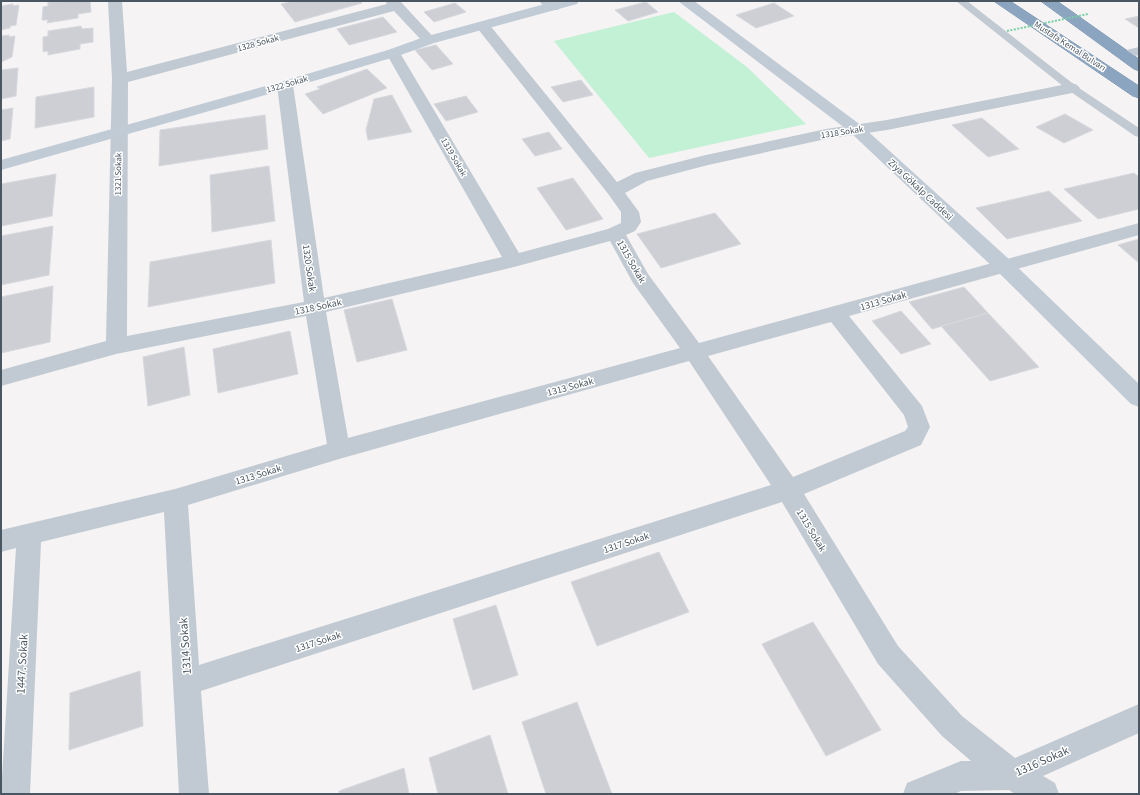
<svg xmlns="http://www.w3.org/2000/svg" width="1140" height="795" viewBox="0 0 1140 795" font-family="'Source Sans 3',sans-serif">
<style>
.green{fill:#c3f1d5}
.building{fill:#cdcfd5;stroke:#d7d9de}
.lines{fill:none;stroke-linecap:round;stroke-linejoin:round}
.highway-casing{stroke:#7690ad;stroke-width:1}
.lane{fill:#c1cad2;fill-rule:evenodd}
.street{fill:#c1cad2;fill-rule:evenodd}
.secondary{fill:#c1cbd6;fill-rule:evenodd}
.highway{fill:#8ba5c1;fill-rule:evenodd}
.path-bridge{stroke:#7ad0a6;stroke-width:2;stroke-dasharray:2 1.5;stroke-linecap:butt}
.labels{text-anchor:middle;stroke-width:3;stroke-linejoin:round;paint-order:stroke}
.far-street-label{font-size:9px;fill:#4a5661;stroke:#fff}
.street-label{font-size:10px;fill:#4a5661;stroke:#fff}
.near-street-label{font-size:12px;fill:#4a5661;stroke:#fff}
</style>
<rect width="100%" height="100%" fill="#f5f3f3"/>
<path class="green" d="M674 12 747 67 806 124 649 158 554 41Z"/>
<path class="building" d="M90 1 91 12 78 14V18L47 23 48 20H42L43 7 48 6V2Z
M293 1H360L362 3 295 22 281 4Z
M646 2 658 12 628 21 615 10Z
M455 3 466 12 434 22 424 12Z
M774 3 794 16 756 28 736 15Z
M13 4V6L19 5 16 25 10 26V28L1 30V6Z
M1139 16V28L1125 19Z
M383 17 397 32 349 45 337 29Z
M81 26 82 29 93 28V42L80 44V49L48 55V51L43 52V37L48 36V31Z
M9 35V37L15 36 12 57 1 62V36Z
M436 45 453 64 432 70 415 50Z
M18 68 16 96 1 99V70Z
M367 69 387 88 323 114 305 94 320 89 317 87Z
M581 80 593 95 563 102 551 87Z
M94 87V117L35 128 36 97Z
M392 95 412 132 368 140 366 130 374 99Z
M466 96 478 112 446 121 434 104Z
M13 108 10 139 1 141V110Z
M1065 114 1093 130 1064 143 1036 127Z
M265 115 268 149 159 166 160 130Z
M982 118 1019 149 988 157 952 125Z
M549 132 562 149 535 156 522 139Z
M269 166 275 221 212 232 210 175Z
M1134 173 1139 177V209L1098 219 1064 189Z
M56 174 52 216 1 226V184Z
M573 178 603 219 566 230 537 188Z
M1049 191 1082 221 1007 239 976 208Z
M715 213 741 244 661 268 637 234Z
M53 226 49 275 1 285V236Z
M1139 239V263L1118 245Z
M271 240 275 283 148 307 150 262Z
M53 286 50 342 1 353V297Z
M964 287 988 313 932 329 909 302Z
M392 299 407 350 357 362 344 310Z
M901 311 931 344 901 354 872 321Z
M988 313 1039 367 990 381 941 326Z
M290 331 298 374 218 393 213 349Z
M184 347 190 395 148 406 143 357Z
M659 552 689 612 597 646 571 582Z
M496 605 518 675 473 690 453 619Z
M813 622 881 730 826 756 762 644Z
M140 671 143 726 69 750 70 693Z
M577 702 612 794H546L522 722Z
M490 735 508 794H438L429 758Z
M404 768 409 794H339V791Z"/>
<g class="lines">
<defs>
<path id="highway" d="M994 1H1010L1139 86V98L1133 96Z
M1041 1H1057L1139 59V71L1134 69Z"/>
</defs>
<use href="#highway" class="highway-casing"/>
<path class="lane" d="M956 1H967L1076 86 1139 128V137L1135 136 1068 90Z"/>
<path class="street" d="M108 1H122L127 72 387 4 385 1H400L436 40 434 43H424L394 11 128 82 127 336 304 302 277 85 280 82H290L293 85 324 298 502 257 386 53 388 50H398L400 53 519 253 608 229 621 223V212L609 195 478 29 476 26 478 23H488L617 182 635 173 706 155 826 129 887 120 1072 83 1077 85 1080 88 1077 91 1072 93 887 130 826 139 708 165 647 181 625 193 639 212 641 222 635 231 626 235 648 274 699 343 1139 223V235L849 316 922 406 930 427 921 445 804 494 898 646 962 716 1015 758 1139 704V733L1043 776 1055 783 1059 794H1015L1009 790 961 791 954 794H903L907 783 961 761H971L942 736 878 664 782 502 201 691 209 794H179L164 512 41 542 30 794H1L16 548 1 552V530L175 489 327 444 306 316 116 354 1 386V370L106 341 112 79ZM610 241 633 283 680 348 348 438 326 312 514 267ZM831 322 904 415 908 427 905 431 793 477 708 356ZM689 361 771 485 199 665 188 505 339 459Z
M539 1H554L560 7 558 10H548Z
M1139 47V55L1123 59 1118 58 1116 55 1118 52Z"/>
<path class="secondary" d="M556 1H579L577 4 434 43 398 56 290 88 1 170V160L280 82 388 50 424 37Z
M678 1H694L862 126 1010 260 1139 384V407L1131 404 996 270 850 132Z"/>
<use href="#highway" class="highway"/>
<path class="path-bridge" d="M1007 31 1088 14"/>
</g>
<g class="labels">
<g class="far-street-label">
<text transform="translate(258 43) rotate(-15)" y="3">1328 Sokak</text>
<text transform="translate(1070 46) rotate(33)" y="3">Mustafa Kemal Bulvarı</text>
<text transform="translate(287 84) rotate(-16)" y="3">1322 Sokak</text>
<text transform="translate(842 132) rotate(-9)" y="3">1318 Sokak</text>
<text transform="translate(454 157) rotate(60)" y="3">1319 Sokak</text>
<text transform="translate(118 174) rotate(-89)" y="3">1321 Sokak</text>
</g>
<g class="street-label">
<text transform="translate(921 189) rotate(43)" y="4">Ziya Gökalp Caddesi</text>
<text transform="translate(632 261) rotate(60)" y="4">1315 Sokak</text>
<text transform="translate(310 268) rotate(82)" y="4">1320 Sokak</text>
<text transform="translate(883 300) rotate(-16)" y="4">1313 Sokak</text>
<text transform="translate(318 306) rotate(-12)" y="4">1318 Sokak</text>
<text transform="translate(570 386) rotate(-15)" y="4">1313 Sokak</text>
<text transform="translate(258 474) rotate(-17)" y="4">1313 Sokak</text>
<text transform="translate(812 530) rotate(59)" y="4">1315 Sokak</text>
<text transform="translate(626 542) rotate(-18)" y="4">1317 Sokak</text>
<text transform="translate(318 641) rotate(-18)" y="4">1317 Sokak</text>
</g>
<g class="near-street-label">
<text transform="translate(185 646) rotate(-94)" y="4">1314 Sokak</text>
<text transform="translate(22 664) rotate(-87)" y="4">1447. Sokak</text>
<text transform="translate(1042 761) rotate(-24)" y="4">1316 Sokak</text>
</g>
</g>
<rect width="1140" height="795" fill="none" stroke="#4a5661" stroke-width="4"/>
</svg>
